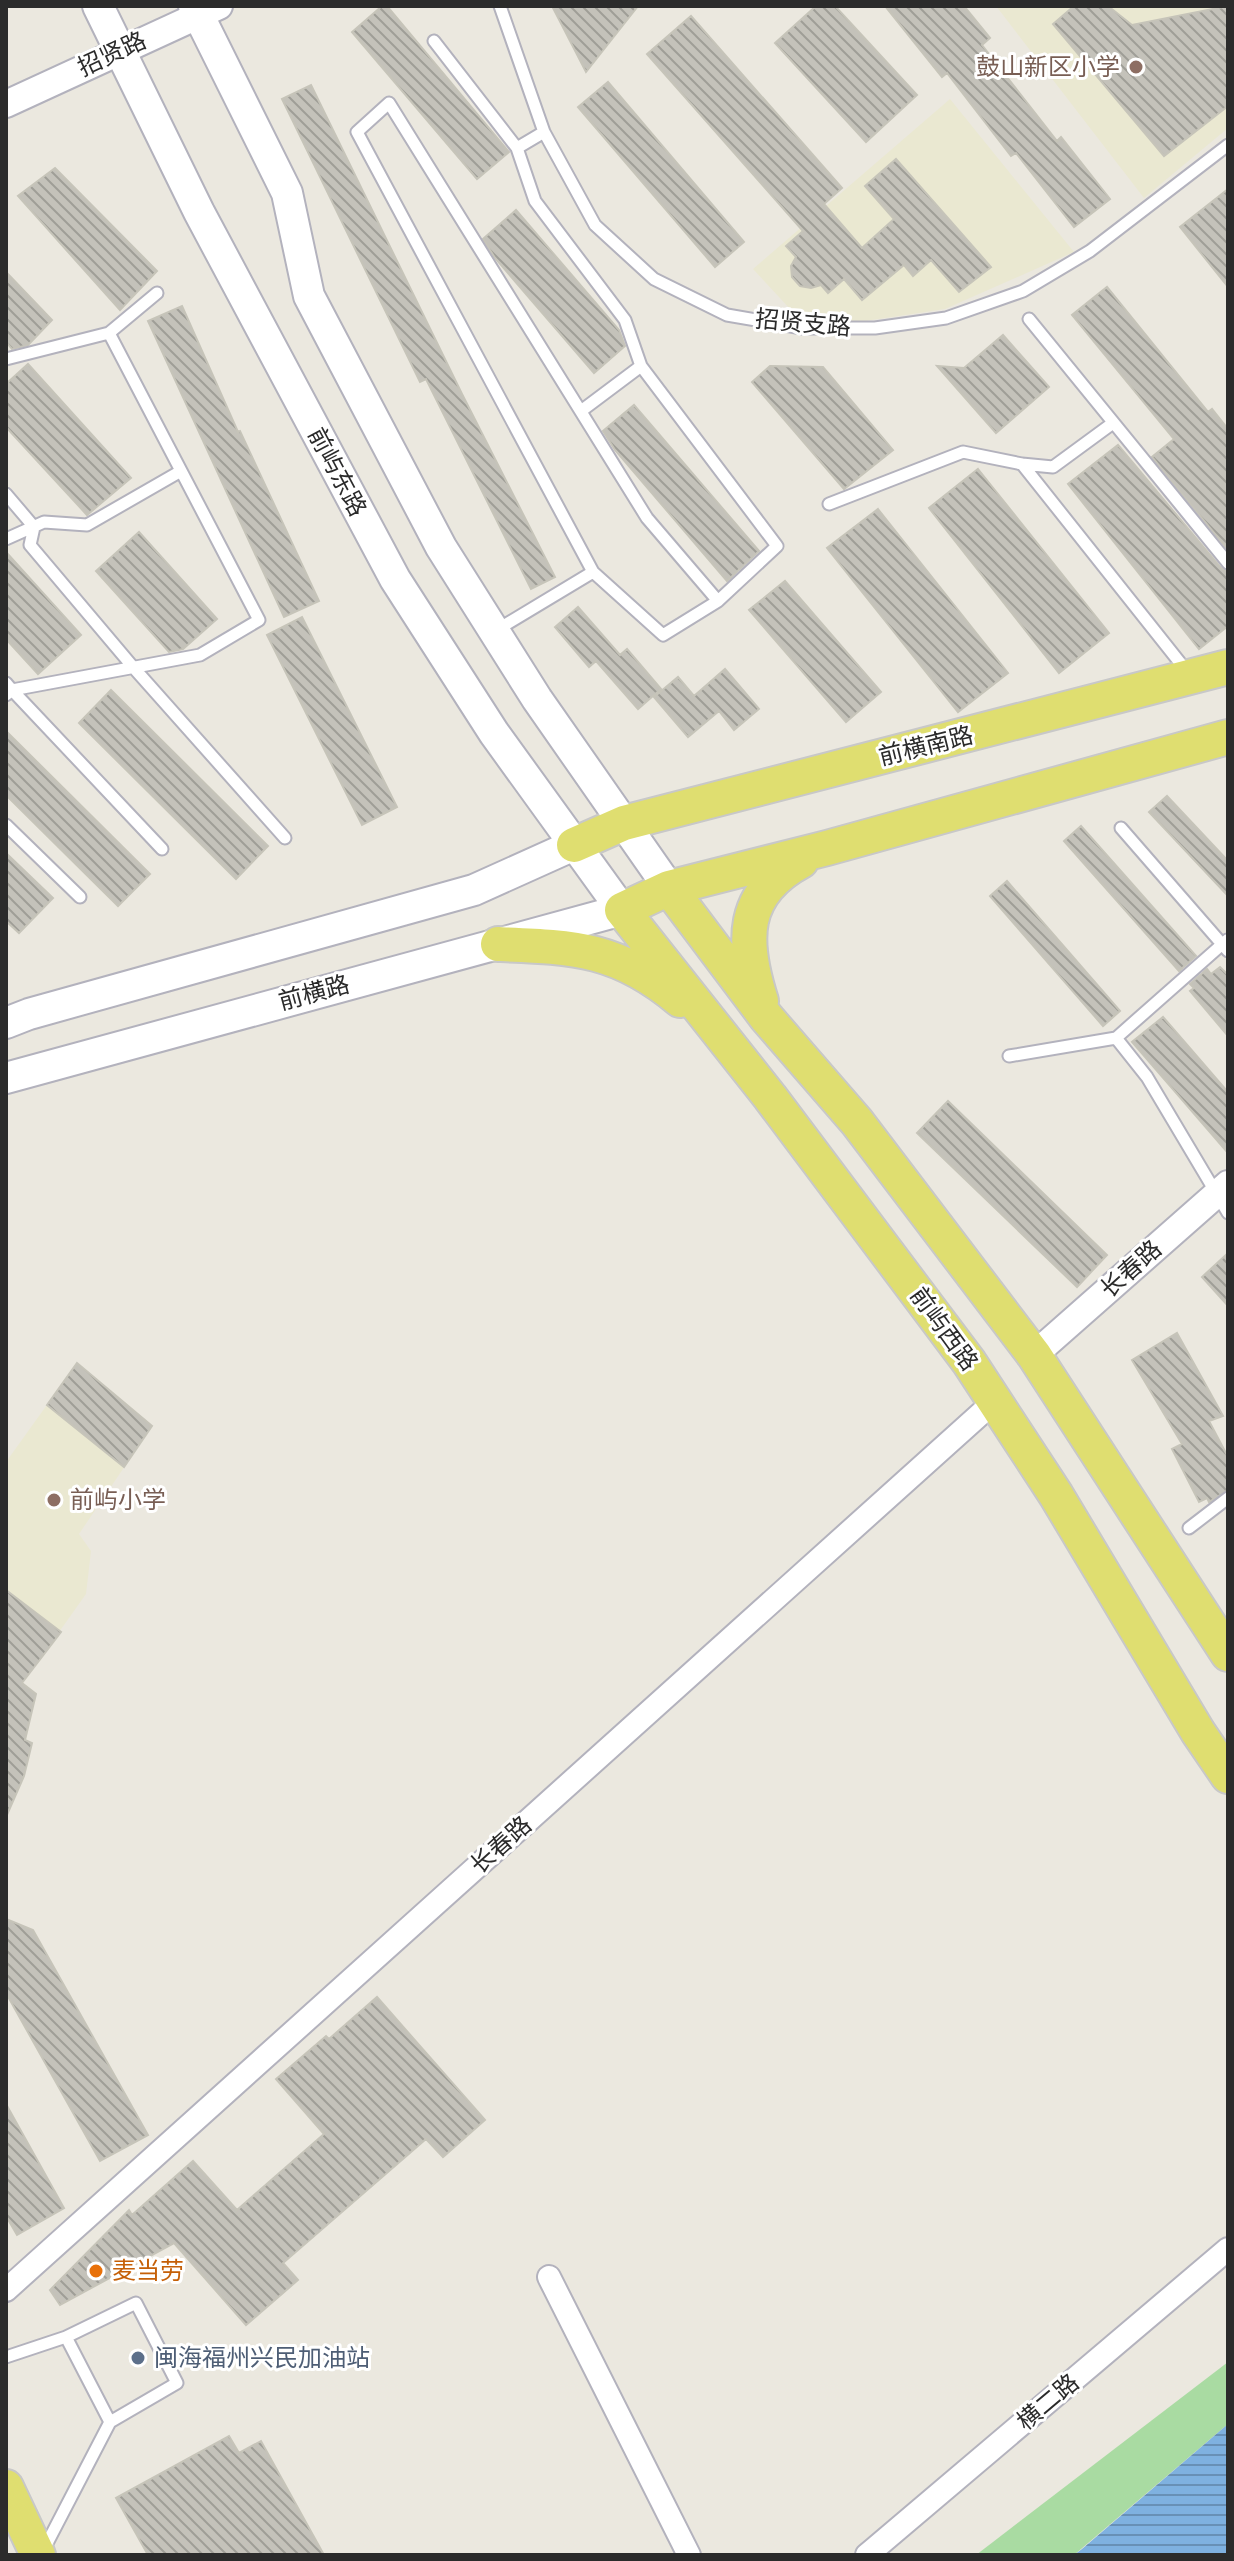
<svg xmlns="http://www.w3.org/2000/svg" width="1234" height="2561" viewBox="0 0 1234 2561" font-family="'Space Grotesk','Noto Sans SC',sans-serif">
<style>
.education{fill:#eae8d1}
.park{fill:#a9dba2}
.water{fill:url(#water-rules)}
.building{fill:url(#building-back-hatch);stroke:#c6c4b9;stroke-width:2}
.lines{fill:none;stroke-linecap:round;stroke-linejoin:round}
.service-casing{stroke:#b3b2bd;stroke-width:15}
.minor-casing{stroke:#b3b2bd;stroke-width:26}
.tertiary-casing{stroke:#b3b2bd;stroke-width:30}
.secondary-casing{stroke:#b3b2bd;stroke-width:34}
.primary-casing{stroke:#c8c8c8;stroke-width:38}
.service{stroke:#fff;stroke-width:11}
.minor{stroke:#fff;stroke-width:22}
.tertiary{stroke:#fff;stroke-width:26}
.secondary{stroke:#fff;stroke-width:30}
.primary{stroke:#dfde70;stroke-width:34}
.education-dot{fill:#8d6e63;stroke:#fff;stroke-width:3}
.food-dot{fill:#e8710a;stroke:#fff;stroke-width:3}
.service-dot{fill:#5c6f8a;stroke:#fff;stroke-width:3}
.labels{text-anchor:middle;stroke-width:6;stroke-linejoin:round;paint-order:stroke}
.street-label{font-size:24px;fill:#2b2b2b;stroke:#fff}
.education-label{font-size:24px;fill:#785e54;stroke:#fff;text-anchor:end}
.food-label{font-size:24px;fill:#c56008;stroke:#fff;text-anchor:start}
.service-label{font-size:24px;fill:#4e5e75;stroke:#fff;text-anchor:start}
</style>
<defs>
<pattern id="water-rules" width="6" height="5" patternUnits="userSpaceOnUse" patternTransform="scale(2)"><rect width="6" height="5" fill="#7fb1e0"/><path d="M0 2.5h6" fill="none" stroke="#6890b6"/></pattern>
<pattern id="building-back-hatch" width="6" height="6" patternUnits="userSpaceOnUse" patternTransform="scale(2)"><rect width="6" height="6" fill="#c4c2ba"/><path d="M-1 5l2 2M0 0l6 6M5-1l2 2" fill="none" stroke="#9f9e97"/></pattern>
</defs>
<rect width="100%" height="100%" fill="#ebe8df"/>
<path class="education" d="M996 6H1228V128L1144 198Z
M950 99 1074 252 945 309 852 323 811 319 791 310 753 269Z
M77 1363 152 1426 79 1534 91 1551 86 1594 32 1670 6 1650V1462Z"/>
<path class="park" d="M1228 2362V2424L1074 2555H976Z"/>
<path class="water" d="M1228 2424V2555H1074L1082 2549Z"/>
<path class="building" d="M382 6H387L509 152 477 179 352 32Z
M552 6H638L586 72Z
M816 6H835L917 95 866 142 775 43Z
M885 6H964L990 38 982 45 1057 141 1061 137 1110 199 1074 227 1016 153 1011 156 947 73 942 77Z
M1074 6H1108L1132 25 1228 6V106L1164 156 1053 24Z
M691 16 842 188 824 204 862 248 894 219 865 186 896 159 991 267 959 292 931 260 913 276 904 265 862 300 844 279 828 293 821 285 811 288 800 286 792 277 791 266 796 257 786 246 803 231 647 54Z
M608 82 744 242 715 267 578 107Z
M311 85 462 394 555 577 531 589 426 379 420 382 282 99Z
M55 168 157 271 120 310 18 196Z
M1228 189V287L1180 227Z
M516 210 619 330 625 346 594 373 495 258 483 239Z
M6 272 52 320 28 345 12 349 6 342Z
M1107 287 1208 412 1212 409 1228 429V550L1152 457 1174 439 1072 315Z
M182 306 238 432 240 431 319 601 284 617 148 321Z
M1003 335 1049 387 996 433 937 366 964 368Z
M28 364 131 478 87 515 6 427V384Z
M770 366 823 367 893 450 844 489 752 382Z
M634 405 759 551 727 581 615 450 603 431Z
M1118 445 1221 568 1228 571V626L1199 649 1068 484Z
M978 469 1109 633 1059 673 929 508Z
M878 509 1008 673 958 712 827 548Z
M139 532 217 619 183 649 169 652 96 571Z
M6 552 81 635 38 674 6 639Z
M785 581 881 692 846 722 749 610Z
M578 607 620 655 627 649 661 689 638 709 596 661 589 667 555 627Z
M302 617 397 807 362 825 267 635Z
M725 669 759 709 734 730 719 711 688 737 654 697 678 677 694 696Z
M111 690 268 846 236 879 79 723Z
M6 731 150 874 118 906 6 795Z
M1167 796 1228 861V896L1149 812Z
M1081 826 1196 956 1179 971 1064 841Z
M6 853 53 898 19 933 6 921Z
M1007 881 1120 1011 1103 1026 990 896Z
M1220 967 1228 975V1036L1190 991 1194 988 1190 984 1207 969 1211 974Z
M1163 1017 1228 1092V1153L1132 1042Z
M948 1101 1107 1255 1077 1287 917 1133Z
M1228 1253V1306L1202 1277Z
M1177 1333 1223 1416 1209 1421 1228 1457V1490L1209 1502 1207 1498 1199 1502 1172 1449 1182 1444 1132 1360Z
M77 1363 152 1426 124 1467 47 1405Z
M6 1590 61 1632 22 1683 36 1694 25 1740 32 1743 24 1776 6 1817Z
M6 1919 33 1930 148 2135 100 2161 6 1993Z
M377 1997 485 2120 443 2157 426 2139 283 2263 298 2280 246 2325 174 2243 60 2305 50 2290 129 2210 132 2215 193 2161 237 2210 324 2134 276 2079 326 2036 329 2039Z
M6 2104 64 2208 17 2235 6 2216Z
M229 2436 239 2453 261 2441 324 2555H148L116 2498Z"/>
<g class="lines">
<defs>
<path id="service" d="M500 6 544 132 595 225 654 279 727 315 802 328H875L946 318 1023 291 1090 251 1228 145
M434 41 517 148 535 201 625 320 641 366
M517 148 544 132
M1029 319 1228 563
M6 359 109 333 157 293
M581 411 641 366 777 546 718 601
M1022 464 1053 467 1113 423
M6 494 34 527 30 545 133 667 285 838
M829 504 963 452 1022 464 1185 669V675
M6 539 44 522 87 525 181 471
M495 631 593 572 357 132 389 103 647 518 718 601 663 635 593 572
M6 683 12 690 6 695
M12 690 200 655 259 620 109 333
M12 690 162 849
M6 825 80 897
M1121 828 1228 951
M1116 1038 1227 940
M1009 1056 1116 1038 1147 1077 1228 1213
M1189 1528 1228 1498
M66 2337 136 2303 177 2383 110 2422
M6 2357 66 2337 110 2422 43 2551"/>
<path id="minor" d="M549 2277 689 2555
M6 2290 996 1400
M867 2555 1228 2249"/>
<path id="tertiary" d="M6 104 219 6
M1034 1355 1228 1184"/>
<path id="secondary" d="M194 6 287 193 309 296 441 547 537 699 669 888
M6 1023 29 1014 474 890 574 845
M6 1078 622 910 494 733 395 579 199 212 98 6"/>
<path id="primary" d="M1228 737 827 848 669 888 622 910 770 1097 969 1362 1056 1495 1198 1732 1228 1776
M574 845 624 823 1228 667
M669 888 766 1017 857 1122 1034 1355 1228 1654
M498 944C574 947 618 948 680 1000
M761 1001C742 941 740 894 801 861
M6 2487 38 2555"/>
</defs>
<use href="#service" class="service-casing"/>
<use href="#minor" class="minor-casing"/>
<use href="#tertiary" class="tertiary-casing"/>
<use href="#secondary" class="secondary-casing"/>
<use href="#primary" class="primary-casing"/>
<use href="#service" class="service"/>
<use href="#minor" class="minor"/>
<use href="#tertiary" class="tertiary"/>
<use href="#secondary" class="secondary"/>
<use href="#primary" class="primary"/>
</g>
<g class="education-dot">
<circle cx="1136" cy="67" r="8"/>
<circle cx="54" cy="1500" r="8"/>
</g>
<circle class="food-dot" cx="96" cy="2271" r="8"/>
<circle class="service-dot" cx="138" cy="2358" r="8"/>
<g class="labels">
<g class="street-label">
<text transform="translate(112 54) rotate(-25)" y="8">招贤路</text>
<text transform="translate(803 323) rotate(5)" y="8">招贤支路</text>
<text transform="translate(337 472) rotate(62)" y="8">前屿东路</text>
<text transform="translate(926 746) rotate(-14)" y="8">前横南路</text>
<text transform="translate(314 993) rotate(-15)" y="8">前横路</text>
<text transform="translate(1131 1269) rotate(-42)" y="8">长春路</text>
<text transform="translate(944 1329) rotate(54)" y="8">前屿西路</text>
<text transform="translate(501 1845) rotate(-42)" y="8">长春路</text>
<text transform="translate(1048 2402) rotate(-40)" y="8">横二路</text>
</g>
<g class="education-label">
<text x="1120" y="75">鼓山新区小学</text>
<text x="70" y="1508" text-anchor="start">前屿小学</text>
</g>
<g class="food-label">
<text x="112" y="2279">麦当劳</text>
</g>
<g class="service-label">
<text x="154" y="2366">闽海福州兴民加油站</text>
</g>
</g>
<rect width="1234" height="2561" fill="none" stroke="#2b2b2b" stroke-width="16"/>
</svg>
